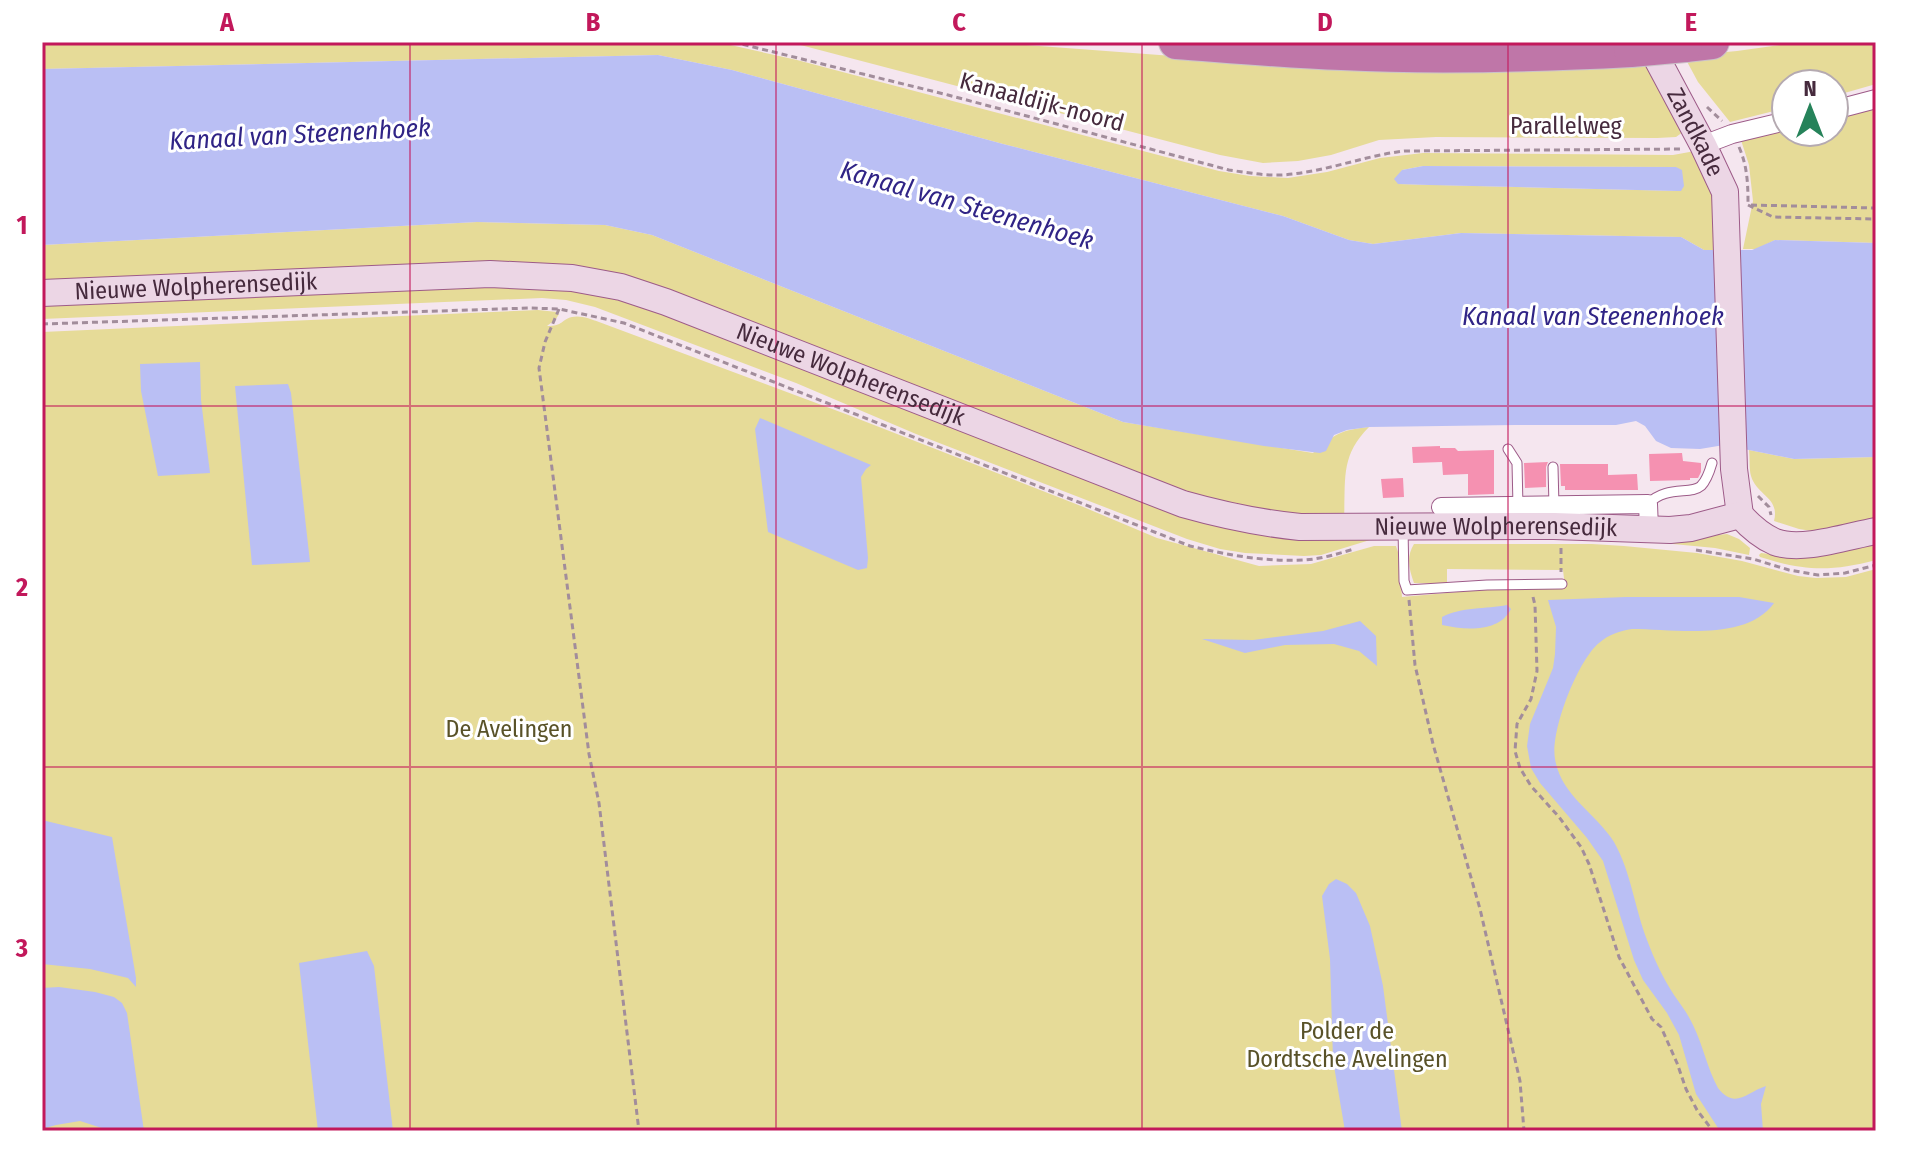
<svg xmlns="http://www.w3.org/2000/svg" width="1918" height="1173" viewBox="0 0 1918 1173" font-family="'Fira Sans Condensed',sans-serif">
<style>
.green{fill:#e6db98;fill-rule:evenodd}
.water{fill:#babff4}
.building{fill:#f591b1}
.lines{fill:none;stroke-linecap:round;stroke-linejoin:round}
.lane-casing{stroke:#9d5b88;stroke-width:11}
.street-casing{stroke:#9d5b88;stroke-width:20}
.secondary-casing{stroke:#9d5b88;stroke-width:28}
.highway-casing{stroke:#cbc3c9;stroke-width:36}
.path{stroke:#a28d9b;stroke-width:3;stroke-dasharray:6 4;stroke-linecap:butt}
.lane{stroke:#fff;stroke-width:9}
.street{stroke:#fff;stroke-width:18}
.secondary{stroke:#ecd6e5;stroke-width:26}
.highway{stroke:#bf76a8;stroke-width:34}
.highway-bridge-casing{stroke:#cbc3c9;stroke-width:36;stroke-linecap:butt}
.highway-bridge{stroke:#bf76a8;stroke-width:34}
.grid{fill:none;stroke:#c2185b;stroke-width:2;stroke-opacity:0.55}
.labels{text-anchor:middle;stroke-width:6;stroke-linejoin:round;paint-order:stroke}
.street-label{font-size:24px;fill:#462a3d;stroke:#fff}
.park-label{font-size:24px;fill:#595228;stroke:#fff}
.water-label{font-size:26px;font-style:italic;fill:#302486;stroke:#fff}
.neatline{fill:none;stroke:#c2185b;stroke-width:3}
.grid-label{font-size:26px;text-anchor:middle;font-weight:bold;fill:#c2185b}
</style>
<rect width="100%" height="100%" fill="#f5e6ef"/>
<path class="green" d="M42 42H717L797 60 1219 171 1250 176 1288 178 1327 172 1380 158 1423 153 1673 155 1695 151 1712 187 1717 250H1704L1681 237 1461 233 1373 244 1349 240 1283 216 1003 144 732 70 658 55 42 69ZM1423 166 1676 167 1680 191 1398 184 1402 170Z
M789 42H986L1186 57 1646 60 1683 132 1676 137 1657 138 1436 137 1379 140 1331 155 1298 161 1263 163 1220 155Z
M1801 42H1876V84L1834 96V84H1786V108L1730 122 1698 82 1684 56 1737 51Z
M1876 105V243L1775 240 1757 249H1743L1753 201 1749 165 1741 140 1786 127V132H1834V115Z
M477 222 605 225 652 235 1123 422 1313 453C1335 434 1340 430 1369 427 1340 456 1346 479 1344 518H1305L1215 505 564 265 545 264 42 283V245Z
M518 282 621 296 1179 512 1388 537 1370 540 1321 555 1304 556 1245 553 1220 549 1187 539 916 434 796 383 595 307 566 300 542 298 42 319V300Z
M538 310 557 312 559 314 556 319 547 326C564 326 560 320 572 317 580 315 591 319 599 322L851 416 1081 506 1157 538 1259 566 1311 564 1374 546H1396L1398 552 1402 597 1480 590 1565 587 1563 570 1447 569V584L1414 583C1409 569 1406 557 1414 544H1592L1624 546 1697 553 1742 561 1798 576 1816 578 1846 577 1876 569V1131H42V332Z
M1749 450 1794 459 1876 457V521L1812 531 1799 529 1774 521C1780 497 1757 496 1751 476 1749 469 1750 458 1749 450Z
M1727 534 1739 539 1750 548 1749 555 1715 548 1673 544 1660 541Z
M1876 540V560C1830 572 1805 571 1760 557L1759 555 1761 553 1787 556Z"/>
<path class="water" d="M658 55 732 70 1003 144 1283 216 1349 240 1373 244 1461 233 1681 237 1704 250H1752L1775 240 1876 243V457L1794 459 1724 445 1700 449 1671 448 1656 441 1645 426 1636 421 1616 425H1515L1369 427 1347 430 1334 435 1326 451 1320 453 1264 446 1123 422 652 235 605 225 477 222 42 245V69Z
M1423 166 1676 167 1682 170 1684 186 1681 191H1677L1429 185 1398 184 1394 179 1402 170Z
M200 362 201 400 210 473 158 476 141 391 140 364Z
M288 384 291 393 310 562 252 565 235 386Z
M760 418 871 465 866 469 861 477 868 558 867 568 858 570 768 532 755 429Z
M1626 597H1739L1774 603C1746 642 1675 629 1632 629 1620 631 1609 634 1599 643 1578 660 1550 731 1555 759 1561 796 1596 813 1614 842 1631 872 1635 909 1647 940 1654 959 1663 978 1674 995 1681 1005 1688 1014 1693 1025 1703 1045 1707 1068 1718 1088 1735 1110 1747 1092 1766 1086L1761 1104 1763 1131H1720L1696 1094 1679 1035 1667 1013 1643 980 1634 960 1603 861 1587 838 1540 783 1531 768 1527 746 1530 724 1553 668 1555 654 1556 627 1548 600Z
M1507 605 1511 609C1499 633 1465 630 1442 625V617C1461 607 1486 609 1507 605Z
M1360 621 1376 636 1377 666 1359 651 1334 644 1285 645 1245 653 1202 639 1253 640 1323 631Z
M42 820 112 837 136 978V987L128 978 90 969 42 964Z
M1336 879 1347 884 1356 893 1370 926 1383 986 1402 1131H1345L1333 1060 1330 959 1322 896 1329 884Z
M367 951 374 966 393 1131H318L299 963Z
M59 987 95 992 114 997 122 1003 127 1013 144 1131H111L80 1121 56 1125 42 1129V988Z"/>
<path class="building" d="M1440 446V448H1455L1458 451 1494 450V494L1468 495V474L1443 475 1442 462 1413 463 1412 447Z
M1682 453 1683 461 1701 463V472L1698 478H1690V480L1650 481 1649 454Z
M1548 462 1546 467V487L1525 488 1524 463Z
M1560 464H1608V475L1637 474 1638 490H1565V486H1561Z
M1403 478 1404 497 1383 498 1381 479Z"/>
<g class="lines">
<defs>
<path id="lane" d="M1508 449 1517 463 1518 507
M1553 467 1554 506
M1648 504C1666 485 1691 495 1701 486 1707 480 1710 470 1712 463
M1403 528 1404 581 1407 590 1487 585 1562 584"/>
<path id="street" d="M1834 110 1876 99
M1703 145 1732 134 1786 121
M1441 507 1648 504 1649 529"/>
<g id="secondary">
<path id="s1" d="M1648 42 1703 145 1725 192 1734 469 1740 515"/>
<path id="s2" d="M42 293 490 274 572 278 621 287 666 302 1183 504C1222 515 1259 523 1300 527L1554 526 1670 530 1691 528 1740 515C1750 526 1761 536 1775 542 1802 552 1848 536 1876 531"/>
</g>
<path id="highway" d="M1176 42C1231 46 1287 51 1342 53 1438 58 1535 55 1631 50
M1685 45 1712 42"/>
</defs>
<use href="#lane" class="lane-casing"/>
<use href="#street" class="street-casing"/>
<use href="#secondary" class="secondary-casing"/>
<use href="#highway" class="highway-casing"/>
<path class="path" d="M733 42 948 95 1229 170C1250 173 1271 177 1292 174 1331 170 1367 155 1405 151L1682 149
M1707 107 1722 121
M1739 147C1747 165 1748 183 1748 202
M1748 205 1773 217 1876 219
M1751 205 1876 208
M559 309 545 342 539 368 589 754 599 803 639 1131
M42 324 530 308 559 309 624 323 1190 546C1227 555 1266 562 1304 560 1321 559 1337 554 1354 549
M1758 496 1769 507 1771 515
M1561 548V572
M1696 550 1753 559 1789 570 1818 575 1845 573 1876 565
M1533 597 1535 605 1537 671 1531 699 1517 724 1515 751 1520 768 1531 786 1559 817 1581 847 1589 864 1619 957 1652 1019 1661 1027 1677 1063 1686 1089 1697 1110 1713 1131
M1409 600 1415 665 1433 744 1480 909 1520 1081 1524 1131"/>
<use href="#lane" class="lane"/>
<use href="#street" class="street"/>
<use href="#secondary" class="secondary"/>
<use href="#highway" class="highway"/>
<defs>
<path id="highway-bridge" d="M1631 50 1685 45"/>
</defs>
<use href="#highway-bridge" class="highway-bridge-casing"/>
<use href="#highway-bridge" class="highway-bridge"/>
</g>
<path class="grid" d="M410 42V1131M776 42V1131M1142 42V1131M1508 42V1131M42 406H1876M42 767H1876"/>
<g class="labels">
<g class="street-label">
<text transform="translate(1042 102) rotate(15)" y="8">Kanaaldijk-noord</text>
<text x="1566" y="134">Parallelweg</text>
<text dy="8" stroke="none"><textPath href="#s1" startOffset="102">Zandkade</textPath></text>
<text dy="8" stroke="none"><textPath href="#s2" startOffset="154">Nieuwe Wolpherensedijk</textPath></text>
<text dy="8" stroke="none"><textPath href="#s2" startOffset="826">Nieuwe Wolpherensedijk</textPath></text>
<text dy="8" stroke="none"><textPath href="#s2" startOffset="1498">Nieuwe Wolpherensedijk</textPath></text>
</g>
<g class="park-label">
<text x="509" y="737">De Avelingen</text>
<text x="1347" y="1039">Polder de<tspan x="1347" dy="28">Dordtsche Avelingen</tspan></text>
</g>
<g class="water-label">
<text transform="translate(300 134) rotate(-3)" y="9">Kanaal van Steenenhoek</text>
<text transform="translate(967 205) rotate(16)" y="9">Kanaal van Steenenhoek</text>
<text x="1593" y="325">Kanaal van Steenenhoek</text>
</g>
</g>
<rect width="1918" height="1173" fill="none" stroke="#ffffff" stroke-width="88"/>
<g transform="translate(1810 108)"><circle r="38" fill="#ffffff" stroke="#b5aab1" stroke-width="2"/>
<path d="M0-6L14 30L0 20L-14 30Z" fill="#26835a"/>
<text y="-12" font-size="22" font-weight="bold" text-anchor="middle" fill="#462a3d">N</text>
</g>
<rect x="44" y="44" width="1830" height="1085" class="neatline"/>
<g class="grid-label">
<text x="227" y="31">A</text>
<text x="593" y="31">B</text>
<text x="959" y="31">C</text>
<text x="1325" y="31">D</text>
<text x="1691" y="31">E</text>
<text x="22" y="234">1</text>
<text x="22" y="596">2</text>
<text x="22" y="957">3</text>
</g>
</svg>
